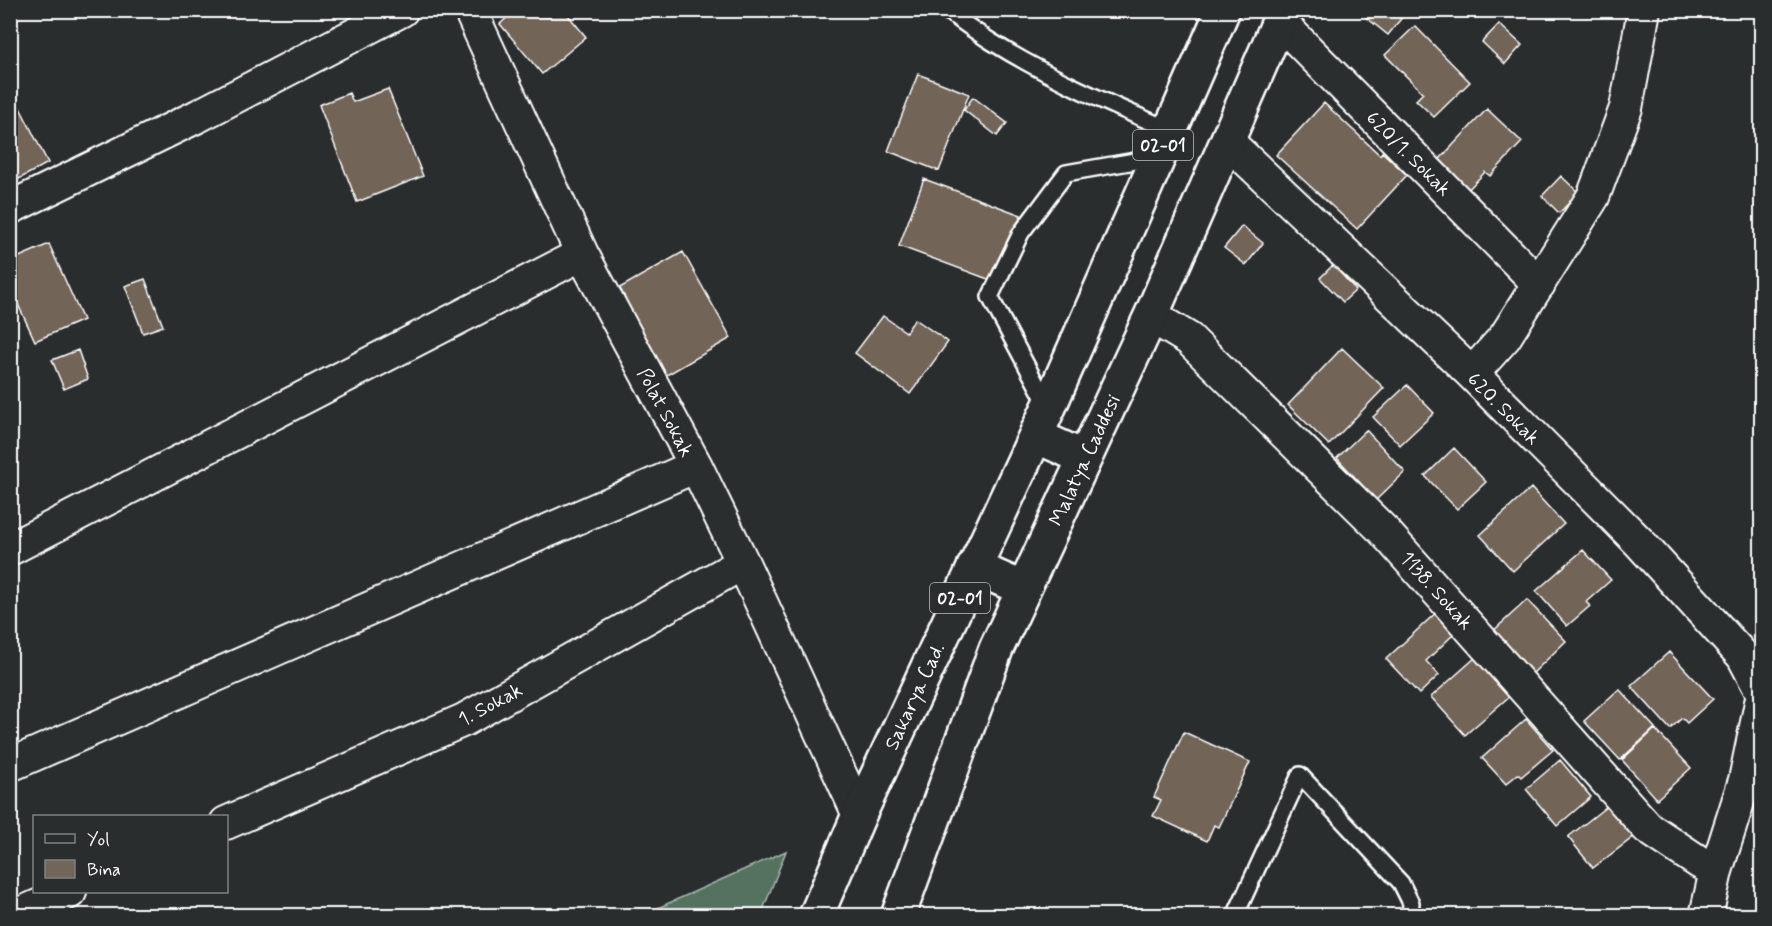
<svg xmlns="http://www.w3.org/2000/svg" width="1772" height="926" viewBox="0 0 1772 926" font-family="Mynerve,sans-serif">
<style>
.green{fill:#557160;stroke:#aab8b0;stroke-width:1.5}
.building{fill:#726559;stroke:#fff;stroke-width:1.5}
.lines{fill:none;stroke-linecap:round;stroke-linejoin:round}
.lane-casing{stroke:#fff;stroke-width:20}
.street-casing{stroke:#fff;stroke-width:36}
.primary-casing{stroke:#fff;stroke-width:38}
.lane{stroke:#2a2d2e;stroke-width:15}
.street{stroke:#2a2d2e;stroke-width:32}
.primary{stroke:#2a2d2e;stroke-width:33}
.labels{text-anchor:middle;stroke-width:6;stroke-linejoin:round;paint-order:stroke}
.shield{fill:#2a2d2e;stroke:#bfc0c0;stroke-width:1.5}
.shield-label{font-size:18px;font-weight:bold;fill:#fff}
.street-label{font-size:20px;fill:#fff;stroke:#2a2d2e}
</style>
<rect width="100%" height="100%" fill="#2a2d2e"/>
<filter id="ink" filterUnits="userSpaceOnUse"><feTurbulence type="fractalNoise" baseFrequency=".0167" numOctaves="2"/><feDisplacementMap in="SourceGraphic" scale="12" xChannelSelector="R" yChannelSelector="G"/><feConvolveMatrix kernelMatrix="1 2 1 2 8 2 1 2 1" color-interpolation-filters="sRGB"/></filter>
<g filter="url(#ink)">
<path class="green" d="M786 851 761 915H642Z"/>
<path class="building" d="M508 10H564L586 37 542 74 500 24 511 14Z
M1357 10H1408L1388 35Z
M1499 24 1522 45 1505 64 1482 42Z
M1415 26 1470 82 1434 117 1416 100 1423 93 1385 55Z
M918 74 969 94 939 171 888 151Z
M388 89 423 176 357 202 319 105 349 93 353 102Z
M13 94 48 163 10 184V96Z
M973 97 1007 123 997 136 964 110Z
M1324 103 1380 155 1382 152 1407 175 1357 229 1276 155Z
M1487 109 1522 142 1490 176 1485 172 1467 191 1437 162Z
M1561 176 1579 193 1559 213 1542 196Z
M924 179 1021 215 996 282 899 246Z
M1242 226 1263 243 1246 265 1224 248Z
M49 244 83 320 35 341 10 287V261Z
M683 252 731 338 665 376 616 290Z
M1333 265 1356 290 1343 302 1320 278Z
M145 279 163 326 143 333 125 286Z
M883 316 906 332 915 319 948 342 910 394 855 353Z
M1342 348 1384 388 1329 445 1288 405Z
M78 350 88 379 64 389 52 360Z
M1407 385 1434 413 1400 445 1373 417Z
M1366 430 1405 472 1376 500 1337 458Z
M1454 448 1486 482 1457 509 1425 476Z
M1531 488 1564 524 1513 571 1480 535Z
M1583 550 1611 580 1586 602 1590 606 1567 626 1536 591Z
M1527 600 1566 641 1531 675 1491 633Z
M1440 609 1459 629 1426 661 1439 675 1419 694 1386 659Z
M1669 652 1713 699 1687 723 1682 718 1670 729 1631 686Z
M1476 657 1511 695 1465 735 1431 697Z
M1619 689 1655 728 1620 760 1584 721Z
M1526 719 1553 750 1521 777 1518 774 1506 784 1482 758Z
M1655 729 1691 768 1657 799 1622 760Z
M1184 732 1250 762 1219 827 1214 825 1207 841 1153 816 1161 800 1154 797Z
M1560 760 1591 797 1557 826 1526 789Z
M1611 803 1636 835 1593 868 1568 837Z
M1583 909 1600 916H1580Z"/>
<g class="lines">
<defs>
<path id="lane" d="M946 10C961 21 976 32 992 42 1048 77 1109 104 1170 130
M1048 406 990 297 1021 233 1066 173 1158 157
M1235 916 1300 775 1401 883 1411 903 1410 916"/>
<path id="street" d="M470 10 582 254 696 466 743 563 859 815
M1279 21 1539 284
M1227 141 1472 374 1639 542 1743 656 1762 692
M10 208 198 116 402 10
M1151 316 1189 339 1383 530 1648 828 1699 862 1716 871
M1472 374 1505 337 1593 197 1626 108 1644 10
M10 549 582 254
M10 765 696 466
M226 823 464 720 743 563
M15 916 70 892
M1706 916 1716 871 1745 780 1762 698"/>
<path id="primary" d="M1036 436 1085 458
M974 567 1024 589
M816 916 859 815 1049 407 1223 10
M898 916 996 649 1151 316 1284 10"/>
</defs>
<use href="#lane" class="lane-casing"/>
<use href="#street" class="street-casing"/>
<use href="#primary" class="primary-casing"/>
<use href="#lane" class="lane"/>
<use href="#street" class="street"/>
<use href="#primary" class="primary"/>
</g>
</g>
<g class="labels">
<g class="shield">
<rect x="1133" y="130" width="60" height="30" rx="4.5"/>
<rect x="930" y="583" width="60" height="30" rx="4.5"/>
</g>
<g class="shield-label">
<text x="1163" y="151">02-01</text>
<text x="960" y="604">02-01</text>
</g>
<g class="street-label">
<text transform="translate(1409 153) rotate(45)" y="7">620/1. Sokak</text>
<text transform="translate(1504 408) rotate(45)" y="7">620. Sokak</text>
<text transform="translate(666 412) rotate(62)" y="7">Polat Sokak</text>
<text transform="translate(1084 460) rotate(-65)" y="7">Malatya Caddesi</text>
<text transform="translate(1437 590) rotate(48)" y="7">1138. Sokak</text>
<text transform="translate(914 696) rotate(-65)" y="7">Sakarya Cad.</text>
<text transform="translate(490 704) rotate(-28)" y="7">1. Sokak</text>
</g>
</g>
<rect width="1772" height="926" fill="none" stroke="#2a2d2e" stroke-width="36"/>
<rect x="18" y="18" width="1736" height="890" fill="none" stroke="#fff" stroke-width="2" filter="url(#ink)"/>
<rect x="33" y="815" width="195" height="78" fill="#2a2d2e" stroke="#7f8182" stroke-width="1.5"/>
<rect x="45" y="834" width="30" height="9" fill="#2a2d2e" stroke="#7f8182" stroke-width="1.5"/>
<text x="87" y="845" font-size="18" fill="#ffffff">Yol</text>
<rect x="45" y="860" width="30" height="18" fill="#726559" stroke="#7f8182" stroke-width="1.5"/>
<text x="87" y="875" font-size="18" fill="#ffffff">Bina</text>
</svg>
